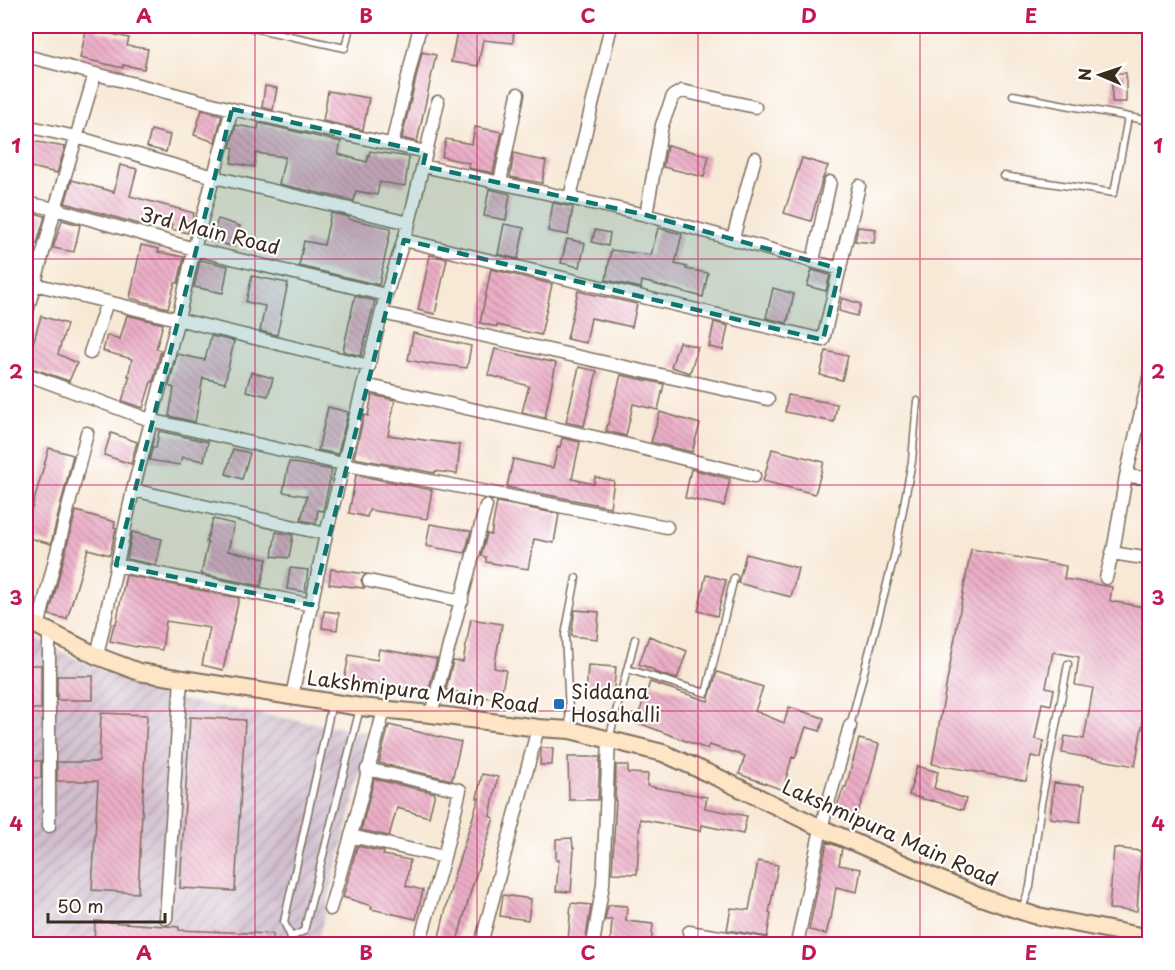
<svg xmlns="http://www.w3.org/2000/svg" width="1175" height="970" viewBox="0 0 1175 970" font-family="'Playpen Sans',sans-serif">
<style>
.industrial{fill:url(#industrial-furrows)}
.building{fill:url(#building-back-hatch)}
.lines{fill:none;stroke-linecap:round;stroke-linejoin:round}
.service-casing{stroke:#7d6d5f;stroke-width:9}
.minor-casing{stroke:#7d6d5f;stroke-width:15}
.secondary-casing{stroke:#7d6d5f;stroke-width:20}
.service{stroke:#fff;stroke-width:6}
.minor{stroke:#fff;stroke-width:12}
.secondary{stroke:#fde5c5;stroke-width:16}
.marked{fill:#0f766e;fill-opacity:0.2;stroke:#0f766e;stroke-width:4.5;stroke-dasharray:12 8;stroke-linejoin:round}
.grid{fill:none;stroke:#c2185b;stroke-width:1.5;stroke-opacity:0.55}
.poi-dot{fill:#1f6fb2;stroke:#fff;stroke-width:2}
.labels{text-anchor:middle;stroke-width:4.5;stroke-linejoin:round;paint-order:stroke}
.street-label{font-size:20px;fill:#3b2a1e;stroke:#fff}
.poi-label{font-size:20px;fill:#3b2a1e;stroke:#fff;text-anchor:start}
.neatline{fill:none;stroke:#c2185b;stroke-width:2}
.grid-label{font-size:20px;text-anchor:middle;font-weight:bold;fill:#c2185b}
</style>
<defs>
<pattern id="industrial-furrows" width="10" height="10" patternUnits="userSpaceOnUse" patternTransform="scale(1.5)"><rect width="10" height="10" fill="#d0bdcd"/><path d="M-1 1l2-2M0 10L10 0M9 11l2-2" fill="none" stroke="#aa9aa6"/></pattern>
<pattern id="building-back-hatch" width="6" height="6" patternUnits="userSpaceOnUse" patternTransform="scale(1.5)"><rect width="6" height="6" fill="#ecaec7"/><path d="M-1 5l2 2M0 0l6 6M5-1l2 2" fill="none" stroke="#c08ea1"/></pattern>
</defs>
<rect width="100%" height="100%" fill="#fff"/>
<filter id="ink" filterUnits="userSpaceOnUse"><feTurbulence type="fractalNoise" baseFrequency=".0167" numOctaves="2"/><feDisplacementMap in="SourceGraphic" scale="12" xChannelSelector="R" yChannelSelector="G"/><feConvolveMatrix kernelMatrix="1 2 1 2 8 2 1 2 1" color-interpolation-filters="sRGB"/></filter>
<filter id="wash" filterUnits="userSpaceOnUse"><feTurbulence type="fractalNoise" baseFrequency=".008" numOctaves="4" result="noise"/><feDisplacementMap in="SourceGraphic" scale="24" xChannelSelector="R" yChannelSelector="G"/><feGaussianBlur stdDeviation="1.35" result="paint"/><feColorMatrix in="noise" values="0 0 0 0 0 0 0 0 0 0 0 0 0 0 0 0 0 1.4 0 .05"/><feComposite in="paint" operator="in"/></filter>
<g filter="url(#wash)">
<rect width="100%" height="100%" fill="#f8e9d7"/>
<path class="industrial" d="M26 634 59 651 163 697 371 733 317 944H26Z"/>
<g id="blocks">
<path class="building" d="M87 26H99L98 31 129 38 127 46 148 49 144 69 123 65V68L80 58Z
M458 26H514L513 43 483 40 478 66 451 62Z
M422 52 436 55 417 142 402 138Z
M1112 73H1126V102H1112Z
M265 86 277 88 273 110 262 107Z
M328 91 369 98 363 130 323 121Z
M202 110 222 115 215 142 194 135Z
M259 123 341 142 338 154 367 162 370 151 409 157 405 186 380 182 377 195 356 191 354 201 279 184 285 157 256 153 254 167 231 163 234 148 230 147 236 125 258 129Z
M475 127 502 132 493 173 468 168 469 163 442 157 446 139 472 144Z
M151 130 170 135 166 152 147 147Z
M26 140 65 147 57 173 26 166Z
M667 145 709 156 704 177 663 167Z
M514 153 525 156V157L546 161 542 183 510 177Z
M802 158 828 166 822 180 811 221 784 213Z
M120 165 137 169 130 196 194 213 188 233 171 229 172 224 148 218 146 226 65 203 72 180 114 192Z
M489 189 510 194 506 220 484 216Z
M553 203 573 207 568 235 548 231Z
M26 211 45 216 37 244 26 240Z
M331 213 349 217V219L391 228 379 285 299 266 304 241 324 245Z
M218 219 240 226 234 247 211 240Z
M62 220 80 225 74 252 53 248Z
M504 224 524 228 518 259 498 254Z
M858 227 876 229 874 243 855 241Z
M658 228 682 234 675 264 687 267 686 269 708 273 703 297 642 281 641 288 606 280 611 250 651 255Z
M595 230 610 233 608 246 592 242Z
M567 239 585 243 580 267 561 263Z
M141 245 159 249 158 252 184 257 178 283H175L168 308 130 298Z
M430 255 447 259 435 314 418 310Z
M200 260 228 266 223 293 194 287Z
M491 269 552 284 541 335 497 325V327L480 323Z
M812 270 830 275 826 291 807 286Z
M252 276 288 283 277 335 260 331 265 306 246 302Z
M773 288 794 294 787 323 766 318Z
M578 291 637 304 632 327 591 318 586 343 567 339Z
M355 296 375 301 361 356 343 351Z
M842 298 861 304 857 316 839 311Z
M127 315 163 324 156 349 161 350 153 382H151L143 408 122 401 130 376H128L132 359 103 351 107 335 120 339Z
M41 316 67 324 58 354 77 363 69 381 26 366V345L32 347Z
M714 322 728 326 723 350 709 347Z
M413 333 471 346 467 368 429 363 428 364 408 360Z
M211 336 234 341 225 383 203 378 195 422 169 416 174 388 169 386 177 354 205 360Z
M679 342 698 347 690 373 671 367Z
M495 349 556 363 545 417 522 412 529 386 488 375Z
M826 351 848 356 842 380 820 375Z
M579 367 597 371 584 426 566 422Z
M251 372 273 378 268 396 246 391Z
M621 375 664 384 658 410 633 404 626 436 606 431Z
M372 395 395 400 388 435 460 445 457 474 435 471V473L354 458 364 415 368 416Z
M788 395 837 404 834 422 785 412Z
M328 407 348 412 338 454 318 450Z
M660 412 700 424 692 452 651 442Z
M159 431 208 442 204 461 182 457 180 465 149 460 153 447 156 448Z
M111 433 137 442 131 464 104 455Z
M562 438 580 442 572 479 594 484 595 477 614 481 610 507 507 487 513 459 553 468 558 446 560 447Z
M49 448 73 455 51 544 26 537V529Z
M233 449 250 453 242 479 226 474Z
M772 449 824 462 815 494 763 481Z
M289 462 332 470 323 511 318 510 316 523 301 520 307 496 283 492Z
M691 469 730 479 724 506 685 498Z
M356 475 432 490 427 519 369 510 367 517 349 513Z
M497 502 559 514 554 543 534 539 528 569 486 562V557L481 556 487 534 491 535Z
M76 511 115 522 114 527 116 528 110 555 88 549 67 619 49 615Z
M213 519 234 524 228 551 267 559 261 586 201 574 208 543 206 542Z
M430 524 471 531 465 553 426 546Z
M132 532 162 539 156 565 127 559Z
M276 532 293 535 289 558 272 556Z
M971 549 1066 566 1064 579 1112 587 1110 601 1149 608V688L1135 766 1062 753 1065 736 1084 739 1093 688 1075 685 1079 657 1053 652 1046 687 1054 689 1051 705 1042 703 1035 739 1044 741 1041 758 1031 756 1026 781 932 764Z
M746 554 798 568 791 597 738 583Z
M290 568 308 570 305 592 287 589Z
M331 569 366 574 361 580 364 588 329 584Z
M126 575 239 598 223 670 202 665 210 628 166 621 162 650 137 646 136 647 110 641 114 624H116Z
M706 575 726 580 717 616 698 611Z
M575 610 599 612 597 639 571 636Z
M324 611 339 613 337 630 322 628Z
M471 619 502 624 494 668 506 670 500 700 446 690 453 661 463 662Z
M649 636 687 651 677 679 654 672V670L639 664Z
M379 649 437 659 428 692 360 681 359 684 344 681 349 655 377 660Z
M26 665H41V709H26Z
M588 665 616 667 613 697 586 695Z
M717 672 763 687 755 711 784 723 789 707 824 718 820 731 806 727 795 758 792 757 783 790 739 774 745 756 709 745 707 749 636 722 650 682 708 701Z
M57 676H93V700H57Z
M101 713 147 715 138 893 92 890 98 781H57V762H99Z
M190 717 245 720 235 891 180 888Z
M389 725 461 742 452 780 379 763Z
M859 739 879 744 869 782 855 819 835 811 844 787H846Z
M541 748H553L552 765H540Z
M568 757H600L598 800H569Z
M26 761H41V778L26 777Z
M616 765H628V773L648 774 647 786 707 797 705 808 747 816 743 834 702 825 701 831 640 819 637 874 612 873 616 799 615 800Z
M917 766 938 772 934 788 966 799 963 810 931 800V801L909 795Z
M482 774 498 777 490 816 494 818 470 894 456 945H437L454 876 479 798H477Z
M374 779 435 793 429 817 397 808 389 836 361 830Z
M1054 783 1084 786 1080 822 1050 818Z
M572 838 573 848H574L571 892 556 891 559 860H556V839Z
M827 842 842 848 839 865 861 869 857 892 836 887 831 919H830L826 934 809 930Z
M357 846 384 852 383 855 410 860 406 886 423 890 416 919 371 909 372 906 343 897Z
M1114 848 1141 851 1137 911 1109 909Z
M758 861 778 865 769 913H771L767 937 727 930 731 908 749 910Z
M503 895 531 899 528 920 500 916Z
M571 903 591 905 585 944 568 942Z
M612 905 627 906 626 921 653 924 651 945H610L612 920H605L608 906Z
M95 921 179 927V930L273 934V945H94Z"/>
</g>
</g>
<g filter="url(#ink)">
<use href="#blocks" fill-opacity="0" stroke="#7d6d5f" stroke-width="1.5"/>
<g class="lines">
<defs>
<path id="service" d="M244 26 345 48 350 26
M1013 95 1150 121
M1004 176 1114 193 1128 117
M627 669 706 693 734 578
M850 726 895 553 912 461 917 401
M570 730 565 635 576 578
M609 739 635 639
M1021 911 1030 887 1041 803 1068 664
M291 937 304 931 360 708
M289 944 291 937 284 922 332 703"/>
<path id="minor" d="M26 56 232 109 426 152
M26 126 76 137 214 177 409 223
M392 144 420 26
M423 166 646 215 840 269
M500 182 518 94
M570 197 611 26
M26 203 55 209 194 249 386 295
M646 215 662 125 673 96 682 91 755 107
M733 238 755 158
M404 240 823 340 859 186
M813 261 830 182
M26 282 369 366
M382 313 768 399
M26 315 55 209 95 74
M90 353 107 302
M26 374 150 420 343 464 667 527
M365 385 616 442 754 476
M1126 476 1150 478
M133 490 326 534
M1112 553 1150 559
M116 565 312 605
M1106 578 1114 546 1126 476 1150 374
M369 581 462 601
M38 627 87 433
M49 633V826
M97 656 133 490 178 319 194 249 232 109
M292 696 326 534 386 295 409 223 438 102
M384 710 351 836 444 857
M431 714 486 506
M367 769 460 790 444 857 419 944
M330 909 351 836
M166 918 181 679
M689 932 763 944
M481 944 538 728
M593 944 603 884 609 739
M797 944 821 828 850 726"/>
<path id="secondary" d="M26 620 97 656 139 672 360 707 431 714 538 728 570 730 663 753 721 779 821 828 980 897 1033 915 1150 938"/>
</defs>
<use href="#service" class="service-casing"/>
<use href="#minor" class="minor-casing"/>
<use href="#secondary" class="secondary-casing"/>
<use href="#service" class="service"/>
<use href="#minor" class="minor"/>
<use href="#secondary" class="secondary"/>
</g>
</g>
<path class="marked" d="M232 109 426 152 423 166 646 215 840 269 823 340 404 240 312 605 116 565Z"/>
<path class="grid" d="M255 26V944M477 26V944M698 26V944M920 26V944M26 259H1150M26 485H1150M26 711H1150"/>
<rect class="poi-dot" x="553" y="698" width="12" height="12" rx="3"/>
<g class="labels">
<g class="street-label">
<text transform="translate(210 231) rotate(14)" y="7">3rd Main Road</text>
<text transform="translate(423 692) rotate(7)" y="7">Lakshmipura Main Road</text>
<text transform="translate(890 833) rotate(24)" y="7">Lakshmipura Main Road</text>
</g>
<g class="poi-label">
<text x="571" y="699">Siddana<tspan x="571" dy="23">Hosahalli</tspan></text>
</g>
</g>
<rect width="1175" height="970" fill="none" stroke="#fff" stroke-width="66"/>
<g transform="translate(1100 75) rotate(272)" stroke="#ffffff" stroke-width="4.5" paint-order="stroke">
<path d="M0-4.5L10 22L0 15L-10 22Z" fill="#3b2a1e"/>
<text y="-9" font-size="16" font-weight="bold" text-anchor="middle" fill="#3b2a1e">N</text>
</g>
<path d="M48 913v9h117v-9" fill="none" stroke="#3b2a1e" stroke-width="3"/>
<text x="57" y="913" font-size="18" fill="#3b2a1e" stroke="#ffffff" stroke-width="4.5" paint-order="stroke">50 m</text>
<rect x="33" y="33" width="1109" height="904" class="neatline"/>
<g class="grid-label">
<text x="144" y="23">A</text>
<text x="366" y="23">B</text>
<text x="588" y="23">C</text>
<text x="809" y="23">D</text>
<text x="1031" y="23">E</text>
<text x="16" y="153">1</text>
<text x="1158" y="153">1</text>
<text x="16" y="379">2</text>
<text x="1158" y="379">2</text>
<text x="16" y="605">3</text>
<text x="1158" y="605">3</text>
<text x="16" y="831">4</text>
<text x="1158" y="831">4</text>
<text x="144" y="960">A</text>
<text x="366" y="960">B</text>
<text x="588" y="960">C</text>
<text x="809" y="960">D</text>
<text x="1031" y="960">E</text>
</g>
</svg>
